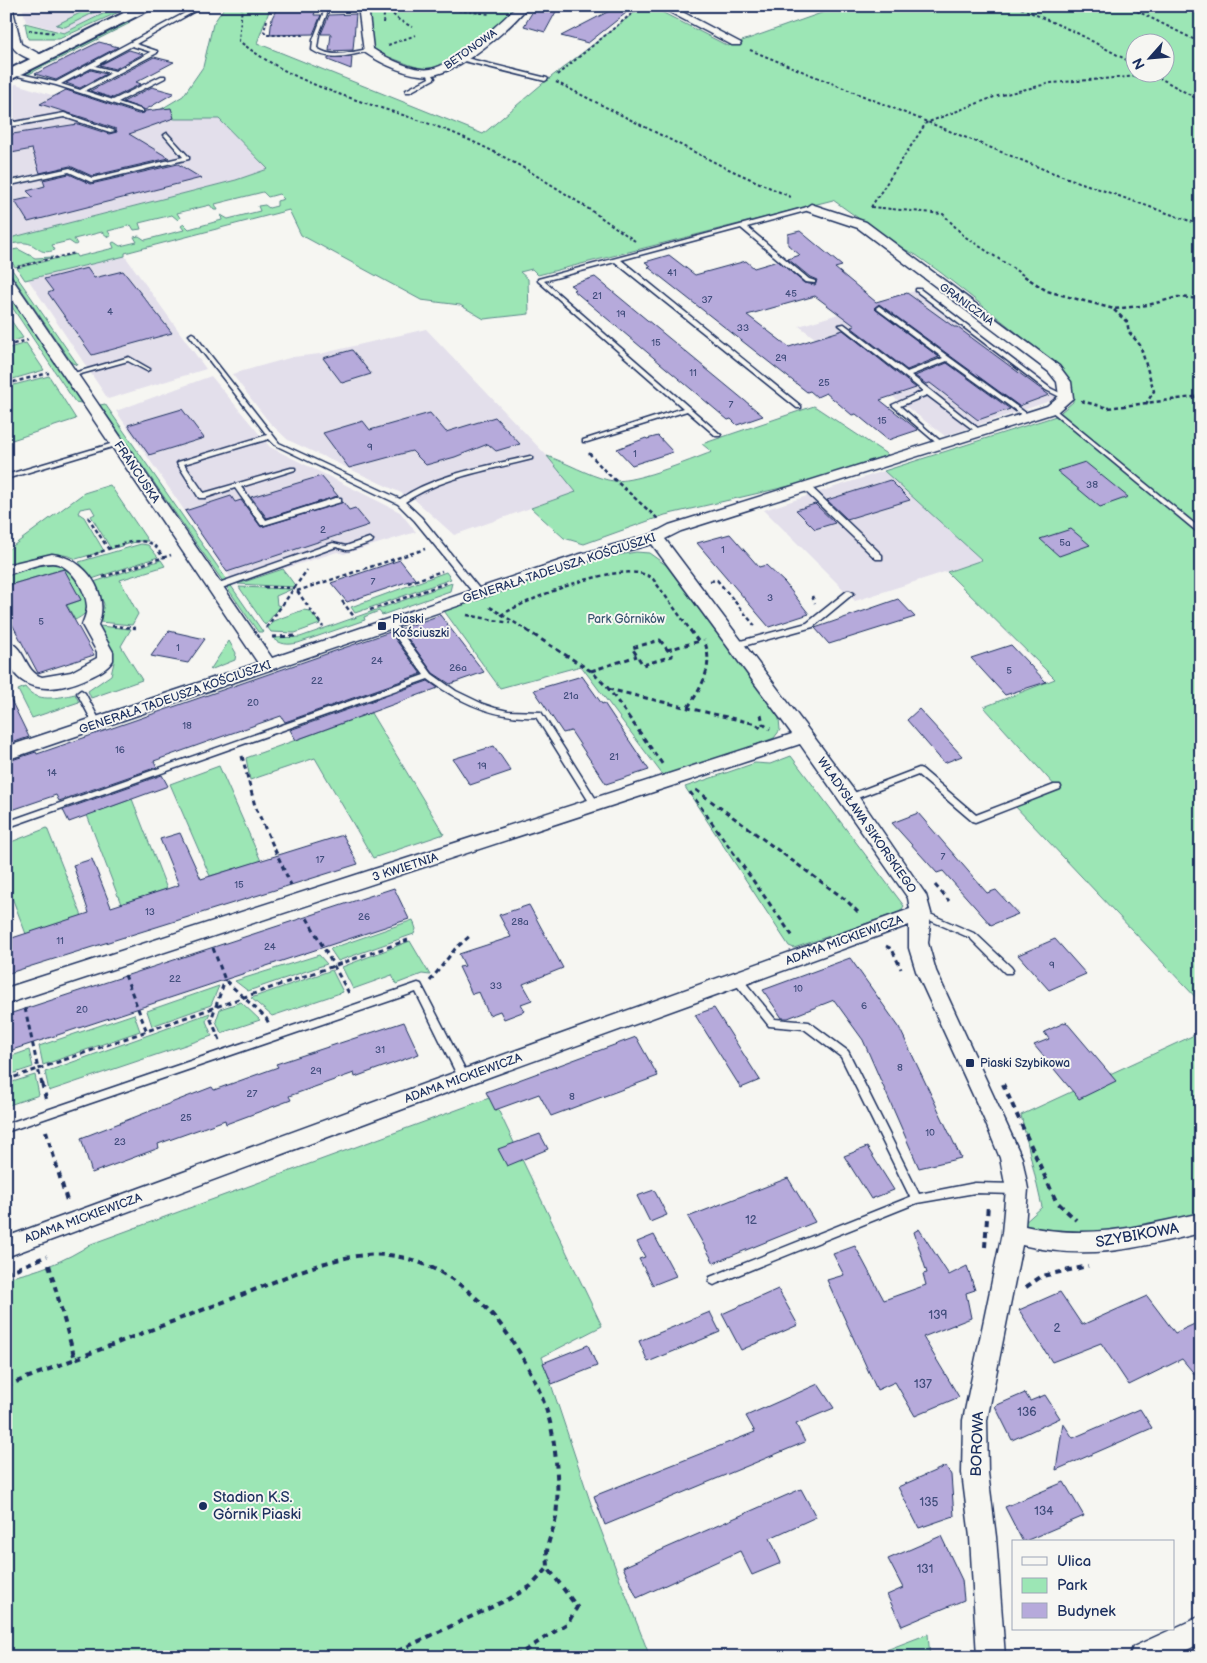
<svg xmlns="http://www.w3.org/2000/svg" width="1207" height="1663" viewBox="0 0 1207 1663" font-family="'Balsamiq Sans',sans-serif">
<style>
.built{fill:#e3dfeb}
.green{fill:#9ce6b5;stroke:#5c8a8a;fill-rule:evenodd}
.building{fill:#b6aadb;stroke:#1b2f5e}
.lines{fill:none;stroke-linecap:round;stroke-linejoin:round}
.lane-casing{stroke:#1b2f5e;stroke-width:3}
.street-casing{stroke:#1b2f5e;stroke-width:3}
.secondary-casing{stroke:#1b2f5e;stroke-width:4}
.path-far3{stroke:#1b2f5e;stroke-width:2;stroke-dasharray:3 2.5;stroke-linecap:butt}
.path-far2{stroke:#1b2f5e;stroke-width:2.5;stroke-dasharray:4 3;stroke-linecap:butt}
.path-far1{stroke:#1b2f5e;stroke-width:3;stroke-dasharray:5 4;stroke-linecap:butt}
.path{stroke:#1b2f5e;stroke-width:4;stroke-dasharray:6 5;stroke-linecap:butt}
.lane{fill:#f6f6f2;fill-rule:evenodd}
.street{fill:#f6f6f2;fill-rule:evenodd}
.secondary{fill:#f6f6f2;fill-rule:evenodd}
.poi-dot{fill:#1b2f5e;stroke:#f6f6f2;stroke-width:2}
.labels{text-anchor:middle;stroke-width:4;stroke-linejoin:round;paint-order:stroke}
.number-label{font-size:10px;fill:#424e7d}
.far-street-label{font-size:11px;fill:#1b2f5e;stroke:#f6f6f2}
.street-label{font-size:12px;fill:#1b2f5e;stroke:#f6f6f2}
.poi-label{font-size:12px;fill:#1b2f5e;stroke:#f6f6f2;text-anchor:start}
.park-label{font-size:12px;fill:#35546f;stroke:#f6f6f2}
.near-number-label{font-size:12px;fill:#424e7d}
.near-street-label{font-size:15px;fill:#1b2f5e;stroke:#f6f6f2}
.near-poi-label{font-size:15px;fill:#1b2f5e;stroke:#f6f6f2;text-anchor:start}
</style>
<rect width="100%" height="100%" fill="#f6f6f2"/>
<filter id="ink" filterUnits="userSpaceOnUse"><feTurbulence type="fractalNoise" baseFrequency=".02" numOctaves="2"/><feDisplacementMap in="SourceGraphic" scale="10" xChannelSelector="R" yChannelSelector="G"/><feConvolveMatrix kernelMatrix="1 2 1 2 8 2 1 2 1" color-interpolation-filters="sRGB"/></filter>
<g filter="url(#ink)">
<path class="built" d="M22 6H117L65 32 26 22Z
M16 84 136 121 153 114 175 119H219L268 169 236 180 6 239V89Z
M125 256 206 369 108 399 28 279Z
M921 289 1058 391 1053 400 945 436 799 326Z
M426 329 547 456 576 492 454 535 414 499 288 440 269 422 232 374 293 357 320 354Z
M211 376 270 447 400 512 416 532 344 554 337 552 235 584 116 411Z
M884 471 982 560 855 601 764 510Z"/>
<path class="green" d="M94 6H107L65 27 56 25Z
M119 6H132L59 39H28L25 23 64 33Z
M225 6H271L257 43 483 134 542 84 643 6H650L728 46 827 11 818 6H1201V1003L1013 804 1056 787 984 707 1055 679 947 572 982 560 884 471 1056 416 1073 402C1072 387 1070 378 1060 367L940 272 916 255 896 245 833 200 538 275 532 269 520 272 528 279 529 314 484 319 460 305 421 300 301 235 289 210 125 253V256L25 280 17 268 75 254 77 257 114 248 112 243 114 242 120 246 137 242 134 237 139 236 145 240 184 230 181 226 184 224 189 229 222 220 221 215 228 219 260 211 258 206 265 205 269 208 277 206V201L284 199 279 194 268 197 263 192 215 204 218 210H214L210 205 177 213 180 218 178 220 172 215 139 223 141 229 134 230 131 225 108 231 111 236 108 237 102 232 74 239 77 244 75 245 69 241 52 245 55 250C38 256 39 245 26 243 20 242 13 244 6 244V239L236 180 268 169 219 119H175L153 114 183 96 203 67 213 24ZM1134 42H1164V72H1134Z
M368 6H518C502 22 451 65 431 68 420 70 408 64 397 60 390 57 378 55 374 48 369 41 369 16 368 6Z
M127 22 130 23 27 75 26 73Z
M18 249 35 258 53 257 15 267 6 254V251Z
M6 261 78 365 72 363 6 267Z
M6 291 81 403 75 402 6 298Z
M6 313 23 338 6 343Z
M26 343 44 370 6 381V349Z
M49 376 76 419 6 442V387Z
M105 404 263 632H258L100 405Z
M814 406 888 455 802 483 665 515 584 544 564 538 531 508 576 492 547 456C568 463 587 475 608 480 629 486 690 460 712 452L702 444Z
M110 485 148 541H139L111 549 91 516 95 514 91 507 80 509 78 513 84 517 104 551 76 559C55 548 28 559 6 566V551L84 493Z
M141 544 148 545 158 557 92 579 79 562Z
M636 552 649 553 666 565 779 718 780 730 774 738 665 778 581 666 500 688 442 608 590 560Z
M161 560 165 566 120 580 138 614 132 625 100 622 104 604 94 582Z
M61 563 71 571 89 604C87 613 83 616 75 620L67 605 81 600 63 569 6 586V574L36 566Z
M283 569 294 584 293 587 238 584Z
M446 572 451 579 355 613 351 607Z
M452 583 450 591 382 615 379 611 364 617 365 620 298 643C288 645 281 645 273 638L300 637Z
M239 587 292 589 276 596 277 605 281 606 265 625Z
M303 610 310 611 320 624 295 633 271 632 268 628 273 621Z
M99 626 131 629 121 646 142 680 91 698 88 691 111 675 114 662Z
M229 641 236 653 235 660 210 670Z
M25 687C36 703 58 698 75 694L79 702 32 718 18 690Z
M371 713 444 834 373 858 315 758 250 780 246 758Z
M791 756 904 906 900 912 794 948 789 946 685 787 755 763 770 764Z
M219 766 261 861 210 876 170 784Z
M132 799 167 889 121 904 87 815Z
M47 828 82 916 26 934 6 882V844Z
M413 920 416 929 414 934 408 936 338 961 330 949Z
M410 941 430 975 422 974 396 984 392 975 353 989 342 967Z
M319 955 327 964 248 991 235 981Z
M332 970 343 992 272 1016 251 998Z
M219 986 211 1005 152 1026 147 1011Z
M241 1002 260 1020 221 1033 216 1021 220 1009Z
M210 1013 206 1021 212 1036 49 1091 45 1072Z
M134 1014 140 1031 43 1065 39 1046Z
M1201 1032V1223L1131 1239 1013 1233 1042 1207 1021 1115Z
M29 1050 33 1067 6 1076V1058Z
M35 1075 39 1095 6 1106V1084Z
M492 1097 602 1326 542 1357 592 1507 650 1657H6V1278C37 1272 65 1261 91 1244Z
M928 1634 930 1657H868Z"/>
<path class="building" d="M278 6H317L314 15H321L313 34 270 35 272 18Z
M536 6H559L545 32 524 26Z
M619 6H622L626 13 588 43 561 36Z
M356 14 353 50 329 51 331 34H321L329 15Z
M99 42 118 47 56 80 35 74Z
M129 50 143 54 115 69 100 65Z
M154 57 174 62 136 82 141 84 113 98 90 91Z
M352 57 351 69 328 60V58Z
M91 70 106 74 80 88 66 83Z
M152 87 174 93 145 110 123 102Z
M66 90 138 114 144 113 145 111 171 108 174 118 129 134 169 158 92 176 70 166 40 173 32 149 6 154V135L78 124 109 134 117 132 116 129 93 121H94L40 104Z
M178 164 201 178 28 222 15 201 33 197 27 191 45 186 43 180 69 174 91 184Z
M800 231 842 266 835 268 876 302 907 293 954 327H957L1049 395 1019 406 879 304 874 308 876 310 939 357 907 370 851 327 855 326 815 296 747 315 789 347 843 330 916 388 880 400 918 430 888 440 856 414 852 415 826 393 817 397 810 391 807 392 648 267 651 266 645 262 669 255 695 275 746 261 754 268 778 261 804 283 815 285 817 280 810 277 788 259 800 255 788 245V234Z
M87 268 94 278 123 271 172 333 92 355 48 293 53 291 44 279Z
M595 277 750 405 763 416 737 425 731 419 728 420 573 290 576 289 570 285Z
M352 350 371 374 342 383 323 358Z
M947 363 1010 409 978 420 930 383 926 384 915 376Z
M182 409 204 438 149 455 128 425Z
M430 413 446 432 495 417 520 444 496 451 488 444 455 457 426 465 412 451 349 468 323 433 363 421 370 430Z
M658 436 673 452 632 465 617 449 646 438 647 439Z
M1085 462 1128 497 1100 507 1057 471Z
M321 476 338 496 267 518 251 497Z
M890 480 910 500 847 519 827 500Z
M231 496 235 502 241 500 261 527 343 502 349 510 355 508 369 525 227 572 185 511Z
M815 504 835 523 815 529 796 510Z
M1071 529 1090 545 1059 556 1040 539Z
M730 534 759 567 766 565 785 583 809 614 769 627 697 543Z
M400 560 415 579 347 602 331 583Z
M64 569 81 600 66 605 94 655 38 673 11 622 6 623V586Z
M898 599 915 617 829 644 815 628Z
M440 615 467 650 484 672 450 684 433 673 401 629Z
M169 631 205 639 188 663 151 656Z
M390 632 421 674 285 722 281 716 218 738 154 761 157 767 59 801 56 795 6 812V762L36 752 37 754Z
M1011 645 1046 682 1005 695 971 658Z
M582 676 602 704 604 703 649 770 606 784 571 731 563 733 534 690Z
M428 681 438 688 296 740 290 730Z
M6 690 29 737 6 745Z
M919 709 962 756 944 763 907 720Z
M494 746 511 771 470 785 453 759Z
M162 775 168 786 69 822 63 810Z
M918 813 987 893 996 890 1018 914 991 925 943 871 937 873 892 823Z
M180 833 201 879 343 835 358 864 6 974V940L89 913 73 865 92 859 111 907 179 885 160 839Z
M394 888 409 919 6 1052V1015Z
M529 905 563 968 523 984 532 1000 521 1004 525 1011 504 1019 500 1011 489 1015 479 992 472 994 459 967 465 966 459 954 511 937 499 915Z
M1055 939 1086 974 1049 990 1018 955Z
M850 958 899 1027 961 1158 919 1168 863 1040 834 1000 788 1018H782L763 990Z
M714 1008 760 1080 741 1088 695 1015Z
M404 1022 419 1054 355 1077 354 1073 289 1096 291 1100 226 1124 225 1120 158 1144 159 1148 92 1173 81 1138 212 1087 214 1090 278 1067 276 1064Z
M1066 1022 1116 1081 1079 1099 1034 1045 1049 1039 1044 1032Z
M636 1037 658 1076 551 1116 539 1094 495 1110 486 1092Z
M540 1134 548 1149 507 1166 498 1149Z
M867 1147 894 1190 871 1199 844 1156Z
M788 1178 815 1222 714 1263 688 1217Z
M654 1190 667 1215 650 1222 637 1196Z
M919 1229 949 1275 967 1266 975 1290 966 1293 971 1318 923 1337 959 1397 915 1416 895 1382 877 1390 827 1280 844 1275 833 1254 855 1246 884 1300 926 1285 923 1274 927 1273 914 1232Z
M654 1235 676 1276 653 1285 639 1259 645 1257 637 1242Z
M778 1289 798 1325 741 1350 722 1314Z
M1060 1292 1082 1325 1147 1296 1175 1333 1201 1321V1382L1182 1359 1129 1385 1101 1343 1052 1362 1019 1310Z
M710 1312 720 1332 648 1362 639 1341Z
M588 1345 597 1366 552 1384 543 1363Z
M818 1384 834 1408 796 1424 805 1442 605 1525 594 1496 755 1432 746 1416Z
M1025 1393 1030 1401 1045 1395 1060 1418 1012 1440 995 1406Z
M1140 1409 1152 1428 1056 1470 1063 1423 1073 1438Z
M946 1466 951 1475 954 1516 919 1528 898 1487Z
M1064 1482 1084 1516 1023 1542 1005 1507Z
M801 1489 816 1517 770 1538 781 1563 752 1575 740 1551 637 1598 623 1567Z
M941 1536 962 1580 964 1600 902 1626 887 1595 903 1588 888 1559Z"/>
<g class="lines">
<defs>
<path id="lane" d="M198 6H204L136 44 157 51V53L85 91 113 100 161 76H165V78L118 102 143 110V112H139L56 85 9 74 12 72 56 82ZM132 46 151 52 115 71 95 66ZM91 68 111 73 80 90 61 84Z
M326 6H330L319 34 317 48C332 59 351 52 368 49H370V51C350 55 330 62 312 50L313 40Z
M6 45H15L17 46 6 48Z
M458 56 547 78 548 79 545 81 456 59 455 58Z
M427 72H431L435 78 434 79 410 92H406V90L429 78Z
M64 113 115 131 110 132 64 117 14 126 6 120V115L15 122Z
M167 133 189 157V159L91 182 69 172 6 186V182L70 168 92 178 183 157 164 135Z
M811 206 813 207V209L747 227 809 279 815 281V283L805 282 741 228 621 260 801 406V408H797L615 262 544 281 721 435 720 436H716L687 411 587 442H583V440L683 408 538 281V279Z
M916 289H920L1050 388 1068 397V399H1064L1046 390 916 291Z
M879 306 1030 416V418H1026L947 361 911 375 984 433 981 435 979 434 927 395 900 406 945 445 942 447 940 446 892 405 923 391 839 325 844 324 907 372 943 358 877 309 876 308Z
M192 333 194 334 279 443 400 499C436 474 488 466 530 456L532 457V459C490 470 442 477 405 502L421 517 481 591 482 593 481 595H475L415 521 398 504 275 445 269 439 184 464 204 493 291 468H295V470L241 487 266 520 335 498H341V502L264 525H261L235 488 205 498H199L177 463 178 462 267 435 190 336 189 335Z
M129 357 150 369 147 371 145 370 128 361 70 377 67 375Z
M1052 407 1201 529V535L1050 410V408Z
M117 442 119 443V445L6 479V475Z
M804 486H810L882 555V559H876L804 490Z
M369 538 373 540 372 542 349 550H346L336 547 219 589H216L212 587 213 585 333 543 346 546Z
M847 591H850L854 593 813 627 736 648 732 645 733 643 807 623Z
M387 621H393L432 674 456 691 483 704 495 708 508 711 541 712 599 804 600 806 599 808H593L536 717C495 719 460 703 428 679L6 828V822L424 675 387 625 386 623Z
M81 690 85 693 101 723 100 725H94L93 723 77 693Z
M919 768 922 769 976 815 1054 785H1060L1061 787 1060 789 975 822 972 821 918 775 852 800H846L845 798 846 796Z
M921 910 976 934 1011 967 1013 970 1011 973H1005L970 938 918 915 916 913 918 911Z
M737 975 740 976 775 1019 809 1022 848 1051 919 1194 975 1183 1016 1184 1020 1186 1021 1189 1020 1192 1016 1194 975 1193 917 1203 718 1283 714 1285 710 1283 709 1280 710 1277 910 1197 841 1057 804 1029 769 1026 734 982 732 979 734 976Z
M418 983 421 984 468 1075 469 1078 468 1081 464 1082 460 1081 416 992 6 1132V1124Z"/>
<path id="street" d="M6 6H12L21 44 45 57V61C39 63 35 61 30 59 4 50 6 29 6 6Z
M358 6H368L373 49C387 58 413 72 431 69 453 65 501 23 517 6H528C511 28 460 72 432 75 411 78 382 64 364 52Z
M658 6H671L741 43 740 45H732Z
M811 204 866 222 1059 366 1071 382 1073 398 1057 412 681 531 665 539 856 793 926 895 931 913 928 943 936 971 1022 1158 1028 1189 1025 1226C1088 1240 1139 1227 1201 1213V1233C1136 1248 1089 1261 1022 1245L987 1420 988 1473 996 1537 1005 1657H977L970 1537 962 1473 963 1420 1002 1233 1006 1189 1000 1158 984 1119 916 971 909 948V925L492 1076 6 1257V1237L478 1064 910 909 908 898 800 744 6 1004V988L792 734 652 544 589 561 6 760V747L258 663 6 290V276L11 277 272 658 577 555 650 535 669 525 1047 406 1059 396 1057 382 1049 372 858 228 807 211 805 208Z
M52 554C85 558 111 593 98 625L113 652V660C108 669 97 674 88 678 49 696 6 693 6 641 26 646 24 672 42 677L71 672 97 658V652L82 625C84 619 87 613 87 606 86 590 70 563 52 563 37 563 21 571 6 575V565Z
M1201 1616V1643L1173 1657H1129L1133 1647Z"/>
<path id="secondary" d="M138 6H157L6 82V71Z"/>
</defs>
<use href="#lane" class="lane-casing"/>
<use href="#street" class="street-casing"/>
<use href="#secondary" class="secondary-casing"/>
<path class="path-far3" d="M242 6 239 41C306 93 370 101 446 130 514 157 575 199 635 241
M420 6 491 14
M1016 6 1077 33 1134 64
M1127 6 1201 43
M385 7 399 20 412 27
M267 20 264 31 267 35H303
M383 23 385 7
M29 30 55 33
M388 45 416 35
M750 50 1048 171 1201 225
M1149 72 1201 101
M557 75 641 6
M556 82 724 167 793 198
M871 207 943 214 964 236 1026 277
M871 207 926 123 994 97 1051 83 1153 75
M17 267 75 253"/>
<path class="path-far2" d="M1024 276 1047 291 1114 309 1148 305 1178 297 1201 299
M1114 310 1127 322 1129 332 1140 345 1154 391 1146 404
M6 346 28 340
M6 384 49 373
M1081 401 1108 408 1201 396
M589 453 605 471 658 519
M88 517 109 550
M88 557C105 551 132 536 150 543 156 545 160 553 163 558
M103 577 171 555
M710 581 717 580 755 626
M408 583 442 571
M264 587 295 588 323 627
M297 591 425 549
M812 596 815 603
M342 601 355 618
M490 607 528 631
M370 610 449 582
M467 615 510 623
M501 615C529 599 626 556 653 579L691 631
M112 626 136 628
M266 628 307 570"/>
<path class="path-far1" d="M526 630 591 671 608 688 663 765
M690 630 698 641
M272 637 296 636
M660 640 672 656 643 665 632 648Z
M667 650 700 641
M591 671 637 656
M608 689 756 724 763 730
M688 707C703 686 714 665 704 640
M761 714 763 724 770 729
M242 756 255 806 291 885
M696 790 846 900 860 914
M690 792 794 938
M935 885 949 901
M307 918 350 995
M886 946 892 949 901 969
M213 948 225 980 266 1018 269 1024
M125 975 147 1032
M430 981 455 949 471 935
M25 1008 38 1069 408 940
M220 1040 211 1020 225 980
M6 1080 38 1069 42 1084"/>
<path class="path" d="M42 1083 46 1099
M1003 1084 1056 1201 1076 1220
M46 1131 68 1204
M985 1247 988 1204
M49 1265 75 1359C128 1339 181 1318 234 1298 276 1282 320 1259 366 1255 421 1250 472 1286 503 1328 526 1359 547 1399 553 1437 557 1463 559 1491 556 1516 555 1527 550 1535 548 1545 546 1553 548 1561 548 1568L531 1586 509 1599 385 1657
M6 1273 47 1256
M1026 1287 1042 1276 1088 1266
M6 1386 75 1359
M515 1657 568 1623 577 1607 548 1568"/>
<use href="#lane" class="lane"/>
<use href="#street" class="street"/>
<use href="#secondary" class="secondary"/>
</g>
</g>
<g class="poi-dot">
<rect x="377" y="621" width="10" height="10" rx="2.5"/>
<rect x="965" y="1058" width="10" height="10" rx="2.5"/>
<circle cx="203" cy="1506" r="5"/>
</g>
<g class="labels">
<g class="number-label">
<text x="672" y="276">41</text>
<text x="791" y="297">45</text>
<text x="597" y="299">21</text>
<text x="707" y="303">37</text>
<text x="110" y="315">4</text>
<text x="621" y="317">19</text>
<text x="743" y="331">33</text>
<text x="656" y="346">15</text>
<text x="781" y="361">29</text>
<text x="693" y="376">11</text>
<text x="824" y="386">25</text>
<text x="731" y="408">7</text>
<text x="882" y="424">15</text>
<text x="370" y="450">9</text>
<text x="635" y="457">1</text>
<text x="1092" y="488">38</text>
<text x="323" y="533">2</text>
<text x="1065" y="546">5a</text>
<text x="723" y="553">1</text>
<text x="373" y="585">7</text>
<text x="770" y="601">3</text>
<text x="41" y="625">5</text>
<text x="178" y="651">1</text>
<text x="377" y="664">24</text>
<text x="458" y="671">26a</text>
<text x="1009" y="674">5</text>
<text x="317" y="684">22</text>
<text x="571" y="699">21a</text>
<text x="253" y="706">20</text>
<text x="187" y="729">18</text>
<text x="120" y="753">16</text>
<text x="614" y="760">21</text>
<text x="482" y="769">19</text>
<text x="52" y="776">14</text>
<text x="943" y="860">7</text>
<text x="320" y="863">17</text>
<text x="239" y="888">15</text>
<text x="150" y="915">13</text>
<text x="364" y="920">26</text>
<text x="520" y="925">28a</text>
<text x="60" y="944">11</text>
<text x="270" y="950">24</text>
<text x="1052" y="968">9</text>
<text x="175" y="982">22</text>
<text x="496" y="989">33</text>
<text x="798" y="992">10</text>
<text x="864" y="1009">6</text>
<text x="82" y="1013">20</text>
<text x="380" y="1053">31</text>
<text x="900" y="1071">8</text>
<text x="316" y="1074">29</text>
<text x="252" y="1097">27</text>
<text x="572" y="1100">8</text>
<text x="186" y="1121">25</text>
<text x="930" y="1136">10</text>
<text x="120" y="1145">23</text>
</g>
<g class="far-street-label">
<text transform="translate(470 49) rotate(-35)" y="4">BETONOWA</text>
<text transform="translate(967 304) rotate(36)" y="4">GRANICZNA</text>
</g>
<g class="street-label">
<text transform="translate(137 472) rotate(56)" y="4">FRANCUSKA</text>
<text transform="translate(559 568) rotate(-18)" y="4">GENERAŁA TADEUSZA KOŚCIUSZKI</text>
<text transform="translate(175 697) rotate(-19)" y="4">GENERAŁA TADEUSZA KOŚCIUSZKI</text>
<text transform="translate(867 825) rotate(55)" y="4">WŁADYSŁAWA SIKORSKIEGO</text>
<text transform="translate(405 867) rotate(-18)" y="4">3 KWIETNIA</text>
<text transform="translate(844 940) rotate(-20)" y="4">ADAMA MICKIEWICZA</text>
<text transform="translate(463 1078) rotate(-20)" y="4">ADAMA MICKIEWICZA</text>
<text transform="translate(83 1218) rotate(-20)" y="4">ADAMA MICKIEWICZA</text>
</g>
<g class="poi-label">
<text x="392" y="623">Piaski<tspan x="392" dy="14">Kościuszki</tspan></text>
<text x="980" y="1067">Piaski Szybikowa</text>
</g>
<g class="park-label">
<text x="626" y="623">Park Górników</text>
</g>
<g class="near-number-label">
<text x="751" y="1224">12</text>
<text x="938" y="1319">139</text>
<text x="1057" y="1332">2</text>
<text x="923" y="1388">137</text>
<text x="1027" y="1416">136</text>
<text x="929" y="1506">135</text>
<text x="1044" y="1515">134</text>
<text x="925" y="1573">131</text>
</g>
<g class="near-street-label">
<text transform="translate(1137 1235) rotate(-10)" y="5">SZYBIKOWA</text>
<text transform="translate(977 1444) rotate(-88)" y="5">BOROWA</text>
</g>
<g class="near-poi-label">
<text x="213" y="1502">Stadion K.S.<tspan x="213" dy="17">Górnik Piaski</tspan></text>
</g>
</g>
<rect width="1207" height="1663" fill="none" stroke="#f6f6f2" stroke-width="25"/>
<rect x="12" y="12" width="1182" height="1638" fill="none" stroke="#1b2f5e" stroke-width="2" filter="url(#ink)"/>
<rect x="1012" y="1540" width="162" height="90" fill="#f6f6f2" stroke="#9ea6b7"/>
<rect x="1022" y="1557" width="25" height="8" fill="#f6f6f2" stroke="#9ea6b7"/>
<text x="1057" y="1566" font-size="15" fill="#1b2f5e">Ulica</text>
<rect x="1022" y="1578" width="25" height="15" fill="#9ce6b5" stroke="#9ea6b7"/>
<text x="1057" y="1590" font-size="15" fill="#1b2f5e">Park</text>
<rect x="1022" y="1603" width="25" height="15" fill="#b6aadb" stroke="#9ea6b7"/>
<text x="1057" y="1616" font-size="15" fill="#1b2f5e">Budynek</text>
<g transform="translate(1150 58) rotate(243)"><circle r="24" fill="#f6f6f2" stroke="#9ea6b7"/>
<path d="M0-4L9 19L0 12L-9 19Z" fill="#1b2f5e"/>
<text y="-8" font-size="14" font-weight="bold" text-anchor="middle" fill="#1b2f5e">N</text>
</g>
</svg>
